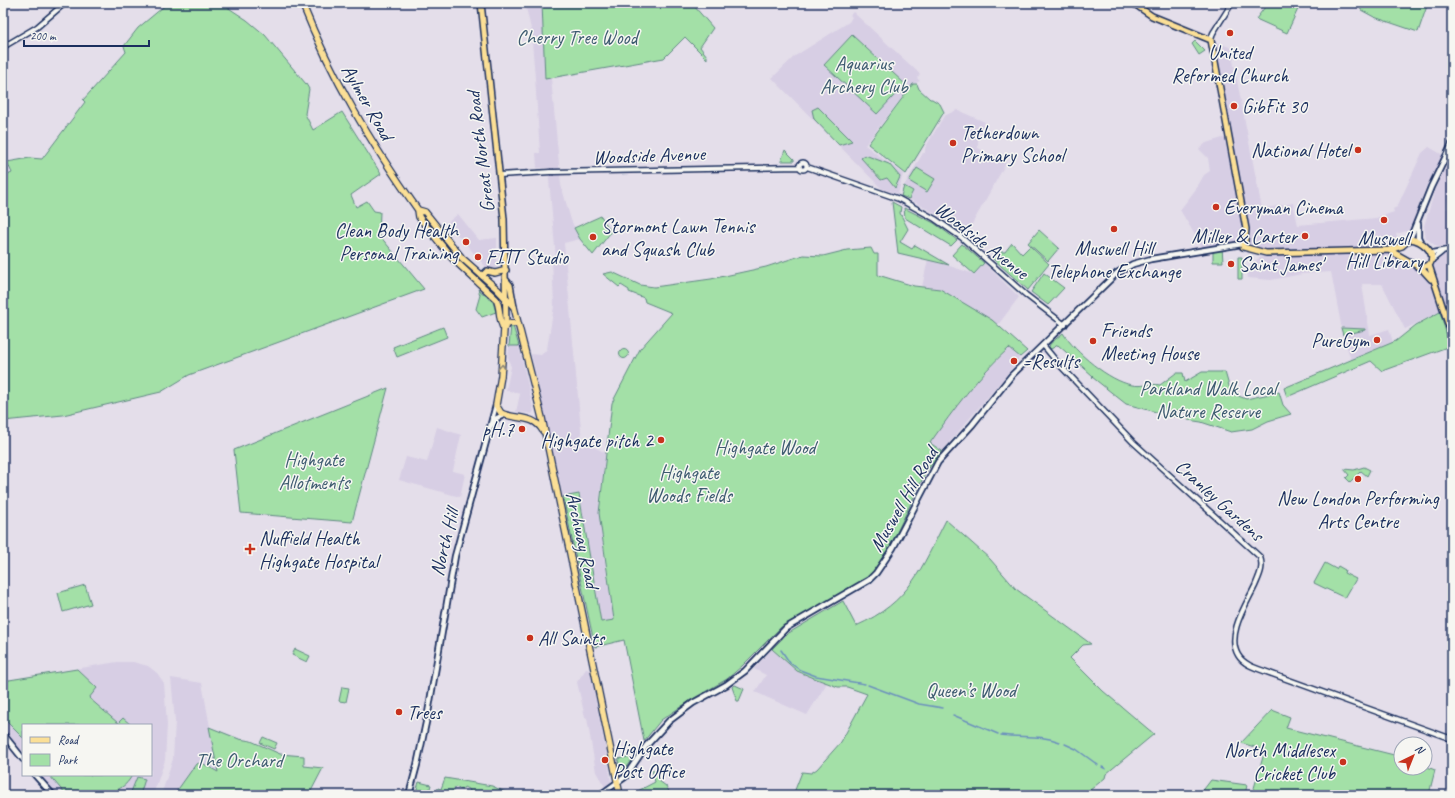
<svg xmlns="http://www.w3.org/2000/svg" width="1455" height="798" viewBox="0 0 1455 798" font-family="Caveat,sans-serif">
<style>
.built{fill:#d7cee4}
.green{fill:#a3e0a7;stroke:#5f8882}
.lines{fill:none;stroke-linecap:round;stroke-linejoin:round}
.stream{stroke:#6b90bd;stroke-width:1.5}
.tertiary-casing{stroke:#1b2f5e;stroke-width:7}
.secondary-casing{stroke:#1b2f5e;stroke-width:8}
.primary-casing{stroke:#1b2f5e;stroke-width:8}
.trunk-casing{stroke:#1b2f5e;stroke-width:8}
.tertiary{stroke:#f6f6f2;stroke-width:4}
.secondary{stroke:#f6f6f2;stroke-width:4.5}
.primary{stroke:#fbdf96;stroke-width:5}
.trunk{stroke:#fbdf96;stroke-width:5.5}
.tertiary-bridge-casing{stroke:#1b2f5e;stroke-width:7;stroke-linecap:butt}
.tertiary-bridge{stroke:#f6f6f2;stroke-width:4}
.oneway{stroke:#8b877a}
.poi-dot{fill:#c8321e;stroke:#f6f6f2;stroke-width:1.5}
.labels{text-anchor:middle;stroke-width:3;stroke-linejoin:round;paint-order:stroke}
.park-label{font-size:20px;fill:#3d5b70;stroke:#f6f6f2}
.poi-label{font-size:20px;fill:#1b2f5e;stroke:#f6f6f2;text-anchor:start}
.street-label{font-size:20px;fill:#1b2f5e;stroke:#f6f6f2}
</style>
<rect width="100%" height="100%" fill="#e4deea"/>
<filter id="ink" filterUnits="userSpaceOnUse"><feTurbulence type="fractalNoise" baseFrequency=".025" numOctaves="2"/><feDisplacementMap in="SourceGraphic" scale="8" xChannelSelector="R" yChannelSelector="G"/><feConvolveMatrix kernelMatrix="1 2 1 2 8 2 1 2 1" color-interpolation-filters="sRGB"/></filter>
<g filter="url(#ink)">
<path class="built" d="M525 3H542L545 78H551L561 185 571 220 580 239 564 243 582 441 606 453 599 503 604 556 614 620 601 622 579 494 563 497 531 354 541 355 547 349 554 306 552 259H556L548 168H537L536 153H540L535 78 531 29Z
M853 12 920 74 917 78 920 81 913 84 865 145 903 174 898 194 882 189 772 78 795 56 849 22 852 17 850 15Z
M1211 40 1237 50 1233 60 1262 209 1293 203 1298 225 1376 218 1394 212 1393 209 1397 207 1422 153 1429 147 1443 155 1425 189 1410 230 1396 234 1398 241 1396 248 1390 250 1412 264 1433 281 1429 265 1442 252 1452 249V272L1450 273 1452 279V300L1443 305 1444 310 1405 329 1382 284H1362L1370 335 1389 329 1393 342 1351 360 1343 335 1331 272 1302 274 1271 280 1248 278 1247 270 1255 261 1265 254 1248 247 1249 242 1245 241 1201 251 1198 240 1180 210 1196 189 1204 175 1210 171 1208 158 1199 149 1206 143 1229 136Z
M957 110 985 122 978 138V148L1006 163 966 235 949 221 909 199 913 191 904 186 923 153H925V148L944 116Z
M1452 156V197H1448L1446 209 1452 208V215L1448 219 1452 245 1437 247 1426 238 1424 226 1436 187Z
M458 214 479 240 497 238V267L492 269 486 267 447 223Z
M928 259 974 274 984 263 1019 297 998 325 940 289 922 287Z
M509 346H519L534 411 532 414 516 412 520 394 506 390 511 367 508 358Z
M1009 348 1020 357 1003 379 942 451 930 443 968 390Z
M437 427 461 435 453 471 465 474 460 497 399 480 406 457 427 462Z
M772 649 797 671 827 683 807 715 755 692 766 675 754 669Z
M117 662H133L148 666 157 673 164 683 167 725 165 760 153 795H57L41 775H151V725H23V754L9 736 3 724V681Z
M586 669 590 670 609 766 611 782 605 787 596 772 587 718 585 717 577 682Z
M171 678 202 683 210 727 279 753 304 756V766L323 768 309 795H161L173 759 175 721Z"/>
<path class="green" d="M168 3H221L247 20 265 35 306 84 309 89 305 114 313 130 342 112 381 174 351 195 356 207 367 201 374 211 380 212 379 235 424 289 189 375 161 392 63 415 3 421V177L12 173 7 162 30 158 42 159 85 102 83 100 126 52 124 46 138 28Z
M542 3H689L693 6 692 3H696L694 6 713 28 700 47 707 56V59L685 37 664 58 545 79Z
M1268 3H1289L1298 9 1287 33 1256 19Z
M1360 3H1428L1418 32 1374 17 1361 10Z
M852 35 905 84 877 114 824 65Z
M1195 41 1205 51 1199 55 1192 44Z
M913 84H917L919 89 930 99H932L940 104 944 112 906 174 868 144Z
M818 107 852 141 839 145 814 119 812 110Z
M785 150 794 159V161H781Z
M865 155 889 164 900 177 895 188 887 178 881 180 861 158Z
M917 168 935 179 927 192 909 181Z
M904 186 913 191 909 199 901 196Z
M892 202 901 207 900 213 908 229 900 242 912 249 915 245 949 265 898 253Z
M904 208 934 223 957 240 951 246 905 218Z
M601 216 611 232 593 255 580 239 574 228Z
M1039 230 1059 248 1048 261 1028 243Z
M1012 243 1022 254 1030 246 1049 264 1028 290 992 258 997 252H1005Z
M962 244 984 263 974 274 952 255Z
M1222 247 1223 262H1213V249Z
M871 248 874 254H878V275L914 286 940 289 992 320 1027 351 1020 357 1009 348C978 376 954 409 930 443L942 451 926 472 882 563 867 579 781 627 742 666 727 679 691 700 661 720 644 741 624 640 595 647 563 497 579 494 601 622 614 620 599 513 612 403 640 349 672 313 645 302 644 298 629 292V290L621 285 619 287 603 274 612 272 640 285 654 287 711 279 766 267 803 255 823 256 847 250Z
M1238 257H1242V279H1238Z
M1044 273 1064 288 1048 305 1031 292Z
M478 289 493 302 496 312 482 317 476 309 480 295Z
M1440 312 1450 346 1382 371 1371 361 1287 397 1284 388 1396 341 1416 325Z
M511 325 513 326 519 346H509Z
M443 327 447 337 397 357 393 347Z
M1341 328 1365 329V330L1343 335Z
M1063 333C1075 352 1109 381 1132 385 1142 387 1151 383 1160 385L1176 373H1183L1185 382 1202 372H1225L1231 393 1246 399 1279 392 1283 405 1291 414 1268 421 1252 429 1231 432 1201 422 1188 420 1189 413 1177 410 1175 417 1126 404 1092 377 1093 376 1058 345 1051 349 1049 347 1050 344Z
M619.5 354a4.5 4.5 0 1 1 9 0a4.5 4.5 0 1 1-9 0Z
M388 388 352 522 241 513 234 450Z
M1364 467 1370 470 1367 476 1361 471 1350 482 1346 478 1349 475 1344 469 1354 470Z
M946 520 990 559 1016 589 1091 644 1083 645 1070 658 1103 691 1154 734 1106 774 1105 778 1084 795H793L802 772 811 773 817 769 841 742 867 694 847 687H838L814 678 797 671 772 649 787 634 843 601 856 626C910 602 921 569 946 520Z
M1325 563 1336 569 1338 566 1345 570 1344 573 1356 579 1345 598 1314 583Z
M85 585 91 604 63 612 58 593Z
M295 649 310 656 307 662 292 655Z
M77 669 97 688 89 698 118 723 123 718 131 725H23V738L7 722 3 706V681Z
M735 685 744 689 739 701H737L732 687Z
M342 687 349 688 346 702 339 701Z
M1272 710 1290 717 1286 728 1394 755 1401 758V768H1425V766L1435 770 1430 790 1446 795H1252L1265 750 1241 743Z
M209 727 239 739 251 741 280 754 304 756V766L323 768 309 795H174L196 764 202 763 218 772Z
M263 737 277 743 274 749 260 743Z
M628 757 632 759 624 770 620 771 618 759Z
M652 770H657L659 781 666 786 671 795H636L634 793 655 782Z
M49 775H132C122 798 90 795 66 795Z
M137 777 145 779 140 795 131 792Z
M445 778 492 786 512 795H499L481 791V795L469 793 470 790 464 787 462 790 455 787 451 795H439V793L437 792 438 788 441 789Z
M1211 780 1247 785 1245 795 1201 793Z
M419 782 431 785 428 795H415Z"/>
<g class="lines">
<path class="stream" d="M781 650 790 663 800 670 816 676 865 684
M868 685 919 704 943 708
M953 715 998 734
M1001 735C1021 738 1040 734 1060 742
M1065 744 1076 749 1098 765
M1102 767 1106 769"/>
<defs>
<path id="tertiary" d="M1211 40 1213 33 1232 3
M3 47 37 27 65 3
M799.5 166a3.5 3.5 0 1 1 7 0a3.5 3.5 0 1 1-7 0Z
M807 167 899 199 935 219 961 237 1026 295 1065 325
M554 172 800 167
M500 175 550 172
M1431 253 1452 249
M1432 260 1442 252
M1043 345 1057 362 1133 442 1260 557C1264 568 1259 576 1255 586 1246 605 1226 635 1238 655 1243 664 1255 668 1264 671L1452 739"/>
<path id="secondary" d="M1418 224V237L1420 241
M1410 239 1431 187 1452 144
M491 426 497 418 504 415
M3 734 23 759
M35 775 53 795
M409 795 417 765 428 713 455 556 496 405
M600 795 625 777 646 746 669 721 693 703 726 685 745 671 786 628 869 580 876 573 893 548 938 462 972 425 1012 375 1117 273 1133 264 1151 259 1242 244"/>
<path id="primary" d="M481 3 504 219 506 325
M1133 3 1152 16 1211 40 1246 229 1245 241
M1245 241 1243 242V247L1266 253 1389 250 1402 246 1410 239C1421 240 1437 252 1430 264L1421 268
M1389 250 1421 268 1431 279
M1429 265 1452 336
M482 276 487 271 495 273 506 270
M506 280 510 285 514 307"/>
<path id="trunk" d="M302 3C333 80 370 142 418 210L419 217 452 258 496 299C501 308 498 320 504 329
M418 210 425 212 462 258 497 289 514 307 542 418 620 795
M518 324 511 323 506 325 504 329 501 376 496 405 501 413C515 420 534 414 543 431"/>
</defs>
<use href="#tertiary" class="tertiary-casing"/>
<use href="#secondary" class="secondary-casing"/>
<use href="#primary" class="primary-casing"/>
<use href="#trunk" class="trunk-casing"/>
<use href="#tertiary" class="tertiary"/>
<use href="#secondary" class="secondary"/>
<use href="#primary" class="primary"/>
<use href="#trunk" class="trunk"/>
<defs>
<path id="tertiary-bridge" d="M550 172H554"/>
</defs>
<use href="#tertiary-bridge" class="tertiary-bridge-casing"/>
<use href="#tertiary-bridge" class="tertiary-bridge"/>
</g>
<defs><path id="oneway-chevron" d="M-2-3.5L2.5 0L-2 3.5" fill="none" stroke-width="1.6" stroke-linecap="round" stroke-linejoin="round"/></defs>
<use class="oneway" href="#oneway-chevron" transform="translate(502 367) rotate(-85)"/>
</g>
<g class="poi-dot">
<circle cx="1230" cy="33" r="4"/>
<circle cx="1234" cy="106" r="4"/>
<circle cx="953" cy="143" r="4"/>
<circle cx="1358" cy="150" r="4"/>
<circle cx="1216" cy="207" r="4"/>
<circle cx="1384" cy="220" r="4"/>
<circle cx="1114" cy="229" r="4"/>
<circle cx="1305" cy="236" r="4"/>
<circle cx="593" cy="237" r="4"/>
<circle cx="466" cy="242" r="4"/>
<circle cx="478" cy="257" r="4"/>
<circle cx="1231" cy="264" r="4"/>
<circle cx="1377" cy="340" r="4"/>
<circle cx="1093" cy="341" r="4"/>
<circle cx="1014" cy="361" r="4"/>
<circle cx="522" cy="429" r="4"/>
<circle cx="661" cy="440" r="4"/>
<circle cx="1358" cy="479" r="4"/>
<path d="M248 543h4v4h4v4h-4v4h-4v-4h-4v-4h4z"/>
<circle cx="530" cy="638" r="4"/>
<circle cx="399" cy="712" r="4"/>
<circle cx="605" cy="760" r="4"/>
<circle cx="1343" cy="762" r="4"/>
</g>
<g class="labels">
<g class="park-label">
<text x="577" y="44">Cherry Tree Wood</text>
<text x="864" y="70">Aquarius<tspan x="864" dy="23">Archery Club</tspan></text>
<text x="1208" y="395">Parkland Walk Local<tspan x="1208" dy="23">Nature Reserve</tspan></text>
<text x="765" y="454">Highgate Wood</text>
<text x="314" y="466">Highgate<tspan x="314" dy="23">Allotments</tspan></text>
<text x="689" y="479">Highgate<tspan x="689" dy="23">Woods Fields</tspan></text>
<text x="971" y="697">Queen’s Wood</text>
<text x="239" y="767">The Orchard</text>
</g>
<g class="poi-label">
<text x="1230" y="59" text-anchor="middle">United<tspan x="1230" dy="23">Reformed Church</tspan></text>
<text x="1242" y="113">GibFit 30</text>
<text x="961" y="139">Tetherdown<tspan x="961" dy="23">Primary School</tspan></text>
<text x="1350" y="157" text-anchor="end">National Hotel</text>
<text x="1224" y="214">Everyman Cinema</text>
<text x="601" y="233">Stormont Lawn Tennis<tspan x="601" dy="23">and Squash Club</tspan></text>
<text x="458" y="237" text-anchor="end">Clean Body Health<tspan x="458" dy="23">Personal Training</tspan></text>
<text x="1297" y="243" text-anchor="end">Miller &amp; Carter</text>
<text x="1384" y="245" text-anchor="middle">Muswell<tspan x="1384" dy="23">Hill Library</tspan></text>
<text x="1114" y="255" text-anchor="middle">Muswell Hill<tspan x="1114" dy="23">Telephone Exchange</tspan></text>
<text x="486" y="264">FITT Studio</text>
<text x="1239" y="271">Saint James'</text>
<text x="1101" y="337">Friends<tspan x="1101" dy="23">Meeting House</tspan></text>
<text x="1369" y="347" text-anchor="end">PureGym</text>
<text x="1022" y="368">=Results</text>
<text x="514" y="436" text-anchor="end">pH.7</text>
<text x="653" y="447" text-anchor="end">Highgate pitch 2</text>
<text x="1358" y="505" text-anchor="middle">New London Performing<tspan x="1358" dy="23">Arts Centre</tspan></text>
<text x="259" y="545">Nuffield Health<tspan x="259" dy="23">Highgate Hospital</tspan></text>
<text x="538" y="645">All Saints</text>
<text x="407" y="719">Trees</text>
<text x="613" y="755">Highgate<tspan x="613" dy="23">Post Office</tspan></text>
<text x="1335" y="757" text-anchor="end">North Middlesex<tspan x="1335" dy="23">Cricket Club</tspan></text>
</g>
<g class="street-label">
<text transform="translate(368 102) rotate(60)" y="7">Aylmer Road</text>
<text transform="translate(480 152) rotate(-97)" y="7">Great North Road</text>
<text transform="translate(649 155) rotate(-2)" y="7">Woodside Avenue</text>
<text transform="translate(982 240) rotate(38)" y="7">Woodside Avenue</text>
<text transform="translate(903 499) rotate(-60)" y="7">Muswell Hill Road</text>
<text transform="translate(1220 500) rotate(42)" y="7">Cranley Gardens</text>
<text transform="translate(583 540) rotate(78)" y="7">Archway Road</text>
<text transform="translate(444 542) rotate(-76)" y="7">North Hill</text>
</g>
</g>
<rect width="1455" height="798" fill="none" stroke="#f6f6f2" stroke-width="16"/>
<rect x="8" y="8" width="1439" height="782" fill="none" stroke="#1b2f5e" stroke-width="1.5" filter="url(#ink)"/>
<rect x="22" y="724" width="130" height="52" fill="#f6f6f2" stroke="#9ea6b7"/>
<rect x="30" y="737" width="20" height="6" fill="#fbdf96" stroke="#9ea6b7"/>
<text x="58" y="744" font-size="12" fill="#1b2f5e">Road</text>
<rect x="30" y="754" width="20" height="12" fill="#a3e0a7" stroke="#9ea6b7"/>
<text x="58" y="764" font-size="12" fill="#1b2f5e">Park</text>
<g transform="translate(1413 756) rotate(43)"><circle r="19" fill="#f6f6f2" stroke="#9ea6b7"/>
<path d="M0-3L7 15L0 10L-7 15Z" fill="#c8321e"/>
<text y="-6" font-size="11" font-weight="bold" text-anchor="middle" fill="#1b2f5e">N</text>
</g>
<path d="M24 40v6h125v-6" fill="none" stroke="#1b2f5e" stroke-width="2"/>
<text x="30" y="40" font-size="12" fill="#1b2f5e" stroke="#f6f6f2" stroke-width="3" paint-order="stroke">200 m</text>
</svg>
